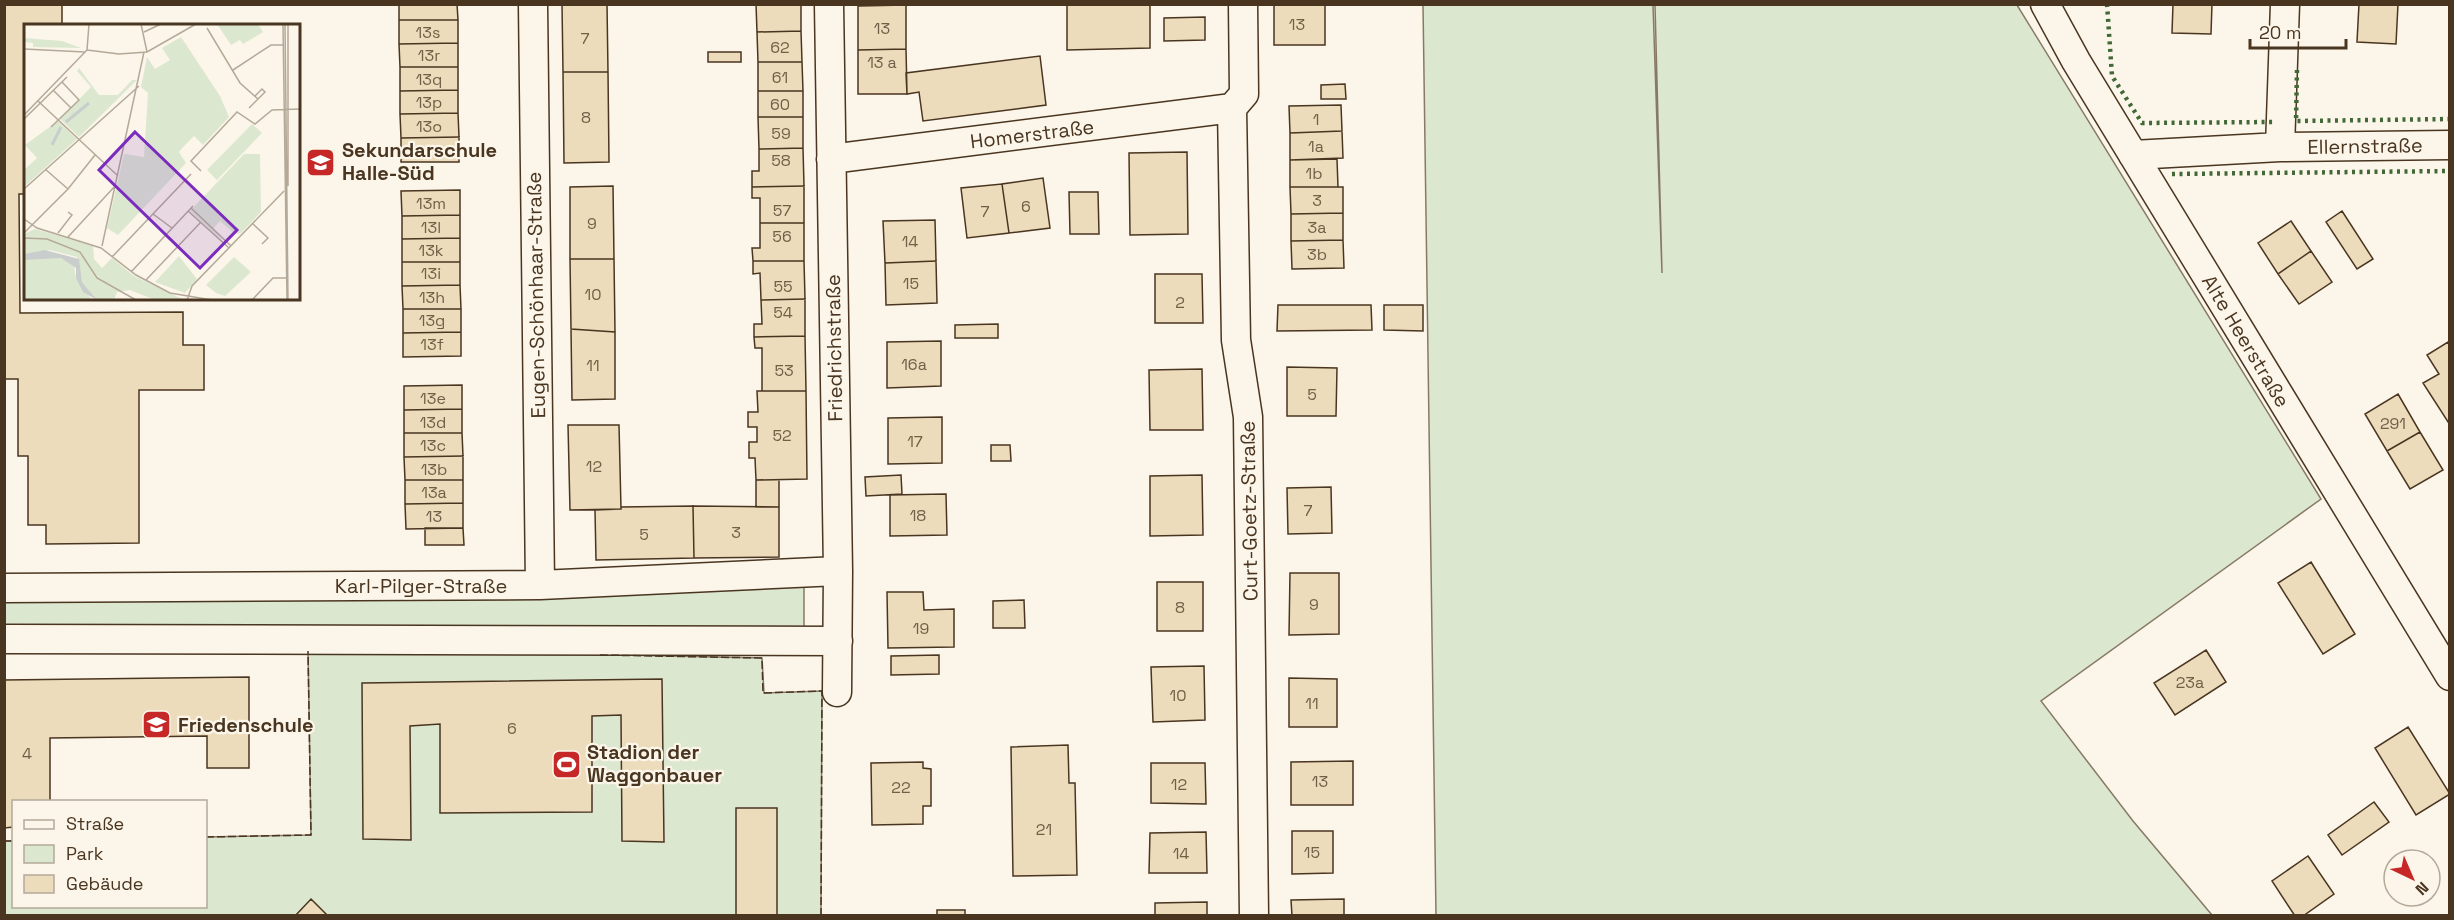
<svg xmlns="http://www.w3.org/2000/svg" width="2454" height="920" viewBox="0 0 2454 920" font-family="'Space Grotesk',sans-serif">
<style>
.green{fill:#dce7d0;stroke:#887966;stroke-width:1.5}
.building{fill:#ecdcbc;stroke:#4a3520;stroke-width:1.5}
.lines{fill:none;stroke-linecap:round;stroke-linejoin:round}
.street-casing{stroke:#4a3520;stroke-width:31}
.street{stroke:#fbf6e9;stroke-width:28}
.hedge{stroke:#436837;stroke-width:4.5;stroke-dasharray:3 4.5;stroke-linecap:butt}
.fence{stroke:#4a3520;stroke-width:1.5;stroke-dasharray:8 3;stroke-linecap:butt}
.labels{text-anchor:middle;stroke-width:4.5;stroke-linejoin:round;paint-order:stroke}
.number-label{font-size:16px;fill:#725f47}
.street-label{font-size:20px;fill:#4a3520;stroke:#fbf6e9}
.poi-label{font-size:20px;font-weight:bold;fill:#4a3520;stroke:#fbf6e9;text-anchor:start}
.inset-river{fill:none;stroke:#c9cecd;stroke-width:3}
.inset-road{fill:none;stroke:#b4a999;stroke-width:1.5}
.view{fill:#7b2cbf;fill-opacity:0.15;stroke:#7b2cbf;stroke-width:3}
.inset-edge{fill:none;stroke:#4a3520;stroke-width:3}
</style>
<rect width="100%" height="100%" fill="#fbf6e9"/>
<path class="green" d="M1423 5H1653L1662 273 1655 5H2017L2321 499 2041 701 2133 821 2212 915H1436Z
M804 580V640L5 632V595Z
M308 648 762 658 764 693 822 691 821 915H5L4 841H13L14 906H206V837L311 835Z"/>
<path class="building" d="M4 4H62V26H26V194H19L20 313 183 312V345H204V390H139V543L46 544V525H28V456H18V379H4Z
M399 4H457L458 20H399Z
M562 4H607L608 72H563Z
M756 4H801V31L757 32Z
M1067 4H1150V48L1067 50Z
M1274 4H1325V45H1274Z
M2173 4H2212L2211 34 2172 33Z
M2359 4H2398L2396 44 2357 42Z
M906 5V49L858 50V6Z
M1205 17V40L1164 41V18Z
M399 20H458V43L399 44Z
M801 31 802 62H758L757 32Z
M458 43V67H400L399 44Z
M906 49 907 94H858V50Z
M708 52H741V62H708Z
M1040 56 1046 105 923 121 919 92 907 94 906 73Z
M758 62H802L803 91H758Z
M400 67H458V90L400 91Z
M563 72H608L609 162 564 163Z
M1345 84 1346 99H1321V85Z
M458 90V113L400 114V91Z
M758 91H803V117H758Z
M1341 105 1342 131 1290 133 1289 106Z
M458 113 459 137 401 138 400 114Z
M758 117H803V148L759 149Z
M1342 131 1343 158 1290 160V133Z
M459 137V162H401V138Z
M803 148 804 186 752 187V171H759V149Z
M1187 152 1188 234 1130 235 1129 153Z
M1337 159 1338 187H1290V160Z
M1043 178 1050 228 1009 233 1002 184Z
M1002 184 1009 233 967 238 961 188Z
M613 186 614 259H570V187Z
M804 186V223H760V198H752V187Z
M1290 187H1343V213L1291 214Z
M460 190V215L402 216 401 191Z
M1069 192H1098L1099 234H1070Z
M2342 211 2373 259 2357 269 2326 222Z
M1343 213V240L1291 241V214Z
M460 215V238L402 239V216Z
M935 220 936 261 885 263 883 221Z
M2291 221 2311 251 2278 274 2258 243Z
M760 223H804V261H753L752 248H760Z
M460 238V262H402V239Z
M1343 240 1344 268 1292 269 1291 241Z
M2311 251 2332 282 2299 304 2278 274Z
M570 259H614L615 332 571 329Z
M753 261H804L805 299 761 300 760 273 753 274Z
M936 261 937 303 886 305 885 263Z
M402 262H460V285L402 286Z
M1155 274H1202L1203 323H1155Z
M460 285 461 309H403L402 286Z
M805 299V336L754 337V324H762L761 300Z
M1278 305H1371L1372 330 1277 331Z
M1384 305H1423V331L1384 330Z
M403 309H461V332L403 333Z
M998 324V338H955V325Z
M571 329 615 332V399L572 400Z
M461 332V356L403 357V333Z
M805 336 806 391H762V348H755L754 337Z
M941 341V386L887 388V342Z
M2448 342 2450 345V425L2423 383 2439 374 2427 355Z
M1287 367 1337 368 1336 416H1287Z
M1202 369 1203 430H1150L1149 370Z
M462 385V409L404 410V386Z
M757 391H806L807 479 756 480 755 458H749V442H757V427H748V412H758Z
M2398 394 2420 432 2387 451 2365 414Z
M462 409V433H404V410Z
M942 417V463L888 464V418Z
M568 425H619L621 509 570 510Z
M2420 432 2443 470 2410 489 2387 451Z
M404 433H462L463 456 404 457Z
M991 445H1010L1011 461H991Z
M463 456V480H405L404 457Z
M901 475 902 494 866 496 865 477Z
M1202 475 1203 535 1150 536V476Z
M405 480H463V503L405 504Z
M756 480H779V507H756Z
M1331 487 1332 533 1288 534 1287 488Z
M946 494 947 535 890 536V495Z
M463 503V528L406 529 405 504Z
M693 506 779 507V557L694 558Z
M693 506 694 558 596 560 595 510 621 509V507Z
M425 528H463L464 545H425Z
M2311 562 2355 634 2323 654 2278 583Z
M1290 573H1339V634L1289 635Z
M1157 582H1203V631H1157Z
M887 592H923L924 610 954 609V647L888 648Z
M1024 600 1025 628H993V601Z
M2206 650 2226 682 2175 715 2154 683Z
M939 655V674L891 675V656Z
M1204 666 1205 720 1153 722 1151 667Z
M249 677V768H207V736L50 738V802H14V827L4 828V680Z
M1289 678 1337 679V727H1289Z
M662 679 664 842 622 841 621 715 592 716V812L440 813V724L410 726 411 840 363 839 362 683Z
M2408 727 2450 794 2416 815 2375 748Z
M1068 745 1069 783H1075L1077 875 1013 876 1011 747Z
M1353 761V805H1291V762Z
M923 762V768L931 769V806H923V824L872 825 871 763Z
M1151 763H1205L1206 804 1151 803Z
M2374 802 2389 822 2342 855 2328 835Z
M736 808H777V916H736Z
M1292 831H1333V873L1292 874Z
M1206 832 1207 873H1149L1150 833Z
M2308 856 2334 894 2303 916H2295L2272 881Z
M311 899 328 916H295Z
M1344 899V916H1292L1291 900Z
M1207 902V916H1155V903Z
M937 910H965V916H937Z"/>
<g class="lines">
<defs>
<path id="street" d="M533 4 540 585
M829 4 838 571 837 692
M2045 4 2076 61 2450 676
M1232 108 1236 340 1248 417 1254 916
M1232 108 1244 94 1243 4
M2280 147 2285 4
M2133 155 2280 147 2450 145
M831 159 1232 108
M4 588 540 585 838 571
M4 639 838 641"/>
</defs>
<use href="#street" class="street-casing"/>
<use href="#street" class="street"/>
<path class="hedge" d="M2107 4 2112 76 2142 123 2273 122
M2297 70 2296 121 2450 119
M2172 174 2450 171"/>
<path class="fence" d="M600 655 762 658 763 693 822 691 821 916
M206 837 311 835 308 651
M4 841H14"/>
</g>
<defs>
<symbol id="school-square" viewBox="-11 -11 22 22"><rect x="-9" y="-9" width="18" height="18" rx="4" fill="#c62828" stroke="#fbf6e9"/><path d="M0-5L7-2L0 1L-7-2ZM-4 1L0 2.5L4 1V4Q0 6-4 4Z" fill="#fff"/></symbol>
<symbol id="stadium-square" viewBox="-11 -11 22 22"><rect x="-9" y="-9" width="18" height="18" rx="4" fill="#c62828" stroke="#fbf6e9"/><path d="M0-5a6.5 5 0 1 0 0 10a6.5 5 0 1 0 0-10ZM-3.5-1.8h7v3.6h-7Z" fill="#fff"/></symbol>
</defs>
<g fill-rule="evenodd">
<use href="#school-square" x="304" y="146" width="33" height="33"/>
<use href="#school-square" x="140" y="708" width="33" height="33"/>
<use href="#stadium-square" x="550" y="748" width="33" height="33"/>
</g>
<g class="labels">
<g class="number-label">
<text x="1297" y="30">13</text>
<text x="882" y="34">13</text>
<text x="428" y="38">13s</text>
<text x="585" y="44">7</text>
<text x="780" y="53">62</text>
<text x="429" y="61">13r</text>
<text x="882" y="68">13 a</text>
<text x="780" y="83">61</text>
<text x="429" y="85">13q</text>
<text x="429" y="108">13p</text>
<text x="780" y="110">60</text>
<text x="586" y="123">8</text>
<text x="1316" y="125">1</text>
<text x="429" y="132">13o</text>
<text x="781" y="139">59</text>
<text x="1316" y="152">1a</text>
<text x="781" y="166">58</text>
<text x="1314" y="179">1b</text>
<text x="1317" y="206">3</text>
<text x="431" y="209">13m</text>
<text x="1026" y="212">6</text>
<text x="782" y="216">57</text>
<text x="985" y="217">7</text>
<text x="592" y="229">9</text>
<text x="431" y="233">13l</text>
<text x="1317" y="233">3a</text>
<text x="782" y="242">56</text>
<text x="910" y="247">14</text>
<text x="431" y="256">13k</text>
<text x="1317" y="260">3b</text>
<text x="431" y="279">13i</text>
<text x="911" y="289">15</text>
<text x="783" y="292">55</text>
<text x="593" y="300">10</text>
<text x="432" y="303">13h</text>
<text x="1180" y="308">2</text>
<text x="783" y="318">54</text>
<text x="432" y="326">13g</text>
<text x="432" y="350">13f</text>
<text x="914" y="370">16a</text>
<text x="593" y="371">11</text>
<text x="784" y="376">53</text>
<text x="1312" y="400">5</text>
<text x="433" y="404">13e</text>
<text x="433" y="428">13d</text>
<text x="2393" y="429">291</text>
<text x="782" y="441">52</text>
<text x="915" y="447">17</text>
<text x="433" y="451">13c</text>
<text x="594" y="472">12</text>
<text x="434" y="475">13b</text>
<text x="434" y="498">13a</text>
<text x="1308" y="516">7</text>
<text x="918" y="521">18</text>
<text x="434" y="522">13</text>
<text x="736" y="538">3</text>
<text x="644" y="540">5</text>
<text x="1314" y="610">9</text>
<text x="1180" y="613">8</text>
<text x="921" y="634">19</text>
<text x="2190" y="688">23a</text>
<text x="1178" y="701">10</text>
<text x="1312" y="709">11</text>
<text x="512" y="734">6</text>
<text x="27" y="759">4</text>
<text x="1320" y="787">13</text>
<text x="1179" y="790">12</text>
<text x="901" y="793">22</text>
<text x="1044" y="835">21</text>
<text x="1312" y="858">15</text>
<text x="1181" y="859">14</text>
</g>
<g class="street-label">
<text transform="translate(1032 134) rotate(-7)" y="7">Homerstraße</text>
<text transform="translate(2365 146) rotate(-1)" y="7">Ellernstraße</text>
<text transform="translate(536 295) rotate(-91)" y="7">Eugen-Schönhaar-Straße</text>
<text transform="translate(2246 341) rotate(59)" y="7">Alte Heerstraße</text>
<text transform="translate(834 348) rotate(-91)" y="7">Friedrichstraße</text>
<text transform="translate(1249 511) rotate(-91)" y="7">Curt-Goetz-Straße</text>
<text x="421" y="593">Karl-Pilger-Straße</text>
</g>
<g class="poi-label">
<text x="342" y="157">Sekundarschule<tspan x="342" dy="23">Halle-Süd</tspan></text>
<text x="178" y="732">Friedenschule</text>
<text x="587" y="759">Stadion der<tspan x="587" dy="23">Waggonbauer</tspan></text>
</g>
</g>
<g transform="translate(24 24)">
<rect width="276" height="276" fill="#fbf6e9"/>
<path d="M193 0H234L239 8 219 20 216 16 207 21ZM157 13 196 72 205 93 179 121 170 112 159 123 155 128 162 139 94 211 83 204 100 130 120 133 124 69 117 63 123 33 131 45 146 36 138 24ZM0 14 38 17 57 24 9 23V19L0 18ZM55 44 75 71H94L108 56H113L55 113 36 95 67 63 53 47ZM34 97 53 115 0 163V146L13 134 1 121ZM228 100 238 109 193 156 183 146ZM220 130H236L237 188 217 209 211 210 196 197 189 205 202 221 166 187ZM11 205 69 222 70 235 78 244 88 234 110 252 158 275 131 276 106 266 93 268 90 276H73L58 258 53 233 26 226 0 230V210ZM19 232 37 234 50 242 52 254 68 276H0V236ZM155 232 173 255 161 269 131 258ZM210 233 227 248 201 272 192 269 182 261Z" fill="#dce7d0"/>
<path d="M21 226 55 235 58 258 73 276 59 268 52 254V244L37 234 0 236V230Z" fill="#c9cecd"/>
<path class="inset-river" d="M42 98 65 79M28 121 37 103"/>
<path class="inset-road" d="M117 0 123 28M259 0 263 276M261 0 264 276M264 0V162M183 4 216 59 234 75M120 8 137 0M0 25 61 28M63 26 95 30 123 28 172 0M63 26 65 0M209 46 247 21H259M29 66 47 84M14 77 94 152M225 84 241 68 238 65 231 72M0 91 63 26M0 95 43 53M27 103 55 76 38 58M21 145 44 165M177 147 167 137 213 88 231 100 248 86 276 85M0 165 115 62M167 184 207 222M164 187 205 224M129 190 148 204M0 195 13 204 77 224 112 251 146 269 188 276M229 200 244 214 238 220M0 209 44 165 71 131M34 209 48 191 44 188M44 213 92 161M0 214 23 215 56 228 73 254 112 276M78 222 120 28M88 233 167 150M107 248 169 182M122 256 177 198M163 276 168 262 260 167M228 276 249 254H263"/>
<path class="view" d="M111 108 213 206 176 244 75 146Z"/>
<rect width="276" height="276" class="inset-edge"/>
</g>
<rect width="2454" height="920" fill="none" stroke="#4a3520" stroke-width="12"/>
<rect x="12" y="800" width="195" height="108" fill="#fbf6e9" stroke="#b4a999" stroke-width="1.5"/>
<rect x="24" y="820" width="30" height="9" fill="#fbf6e9" stroke="#b4a999" stroke-width="1.5"/>
<text x="66" y="830" font-size="18" fill="#4a3520">Straße</text>
<rect x="24" y="845" width="30" height="18" fill="#dce7d0" stroke="#b4a999" stroke-width="1.5"/>
<text x="66" y="860" font-size="18" fill="#4a3520">Park</text>
<rect x="24" y="875" width="30" height="18" fill="#ecdcbc" stroke="#b4a999" stroke-width="1.5"/>
<text x="66" y="890" font-size="18" fill="#4a3520">Gebäude</text>
<g transform="translate(2412 878) rotate(136)"><circle r="28" fill="#fbf6e9" stroke="#b4a999" stroke-width="1.5"/>
<path d="M0-4.5L10 22L0 15L-10 22Z" fill="#c62828"/>
<text y="-9" font-size="16" font-weight="bold" text-anchor="middle" fill="#4a3520">N</text>
</g>
<path d="M2250 39v9h96v-9" fill="none" stroke="#4a3520" stroke-width="3"/>
<text x="2259" y="39" font-size="18" fill="#4a3520" stroke="#fbf6e9" stroke-width="4.5" paint-order="stroke">20 m</text>
</svg>
